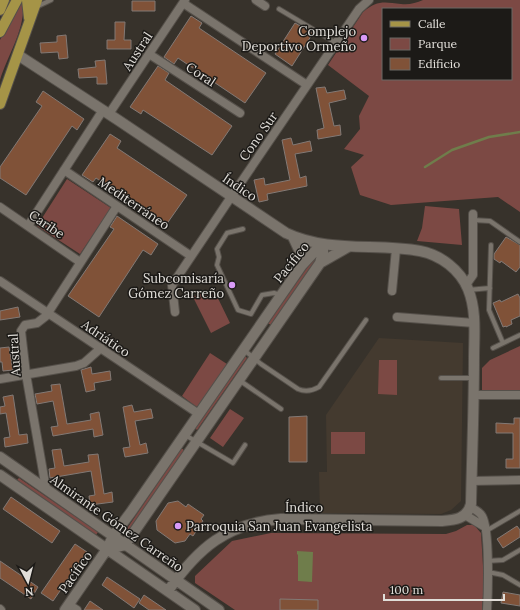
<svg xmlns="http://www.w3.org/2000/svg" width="520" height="610" viewBox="0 0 520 610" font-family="Lora,serif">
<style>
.built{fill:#443a2f}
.green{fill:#7c4944;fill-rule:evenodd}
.water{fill:#6f7d4b}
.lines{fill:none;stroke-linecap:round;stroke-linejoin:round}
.stream{stroke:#6f7d4b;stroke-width:2.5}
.building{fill:#805238;stroke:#827975}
.service-casing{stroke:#55504a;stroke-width:6}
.minor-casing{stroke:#55504a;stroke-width:10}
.tertiary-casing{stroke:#55504a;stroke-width:12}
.primary-casing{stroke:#55504a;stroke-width:12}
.service{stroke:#7a746c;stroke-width:4}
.minor{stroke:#7a746c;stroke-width:8}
.tertiary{stroke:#7a746c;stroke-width:10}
.primary{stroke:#a59447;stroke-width:10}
.poi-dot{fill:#d99af7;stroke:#1c1a17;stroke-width:1.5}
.labels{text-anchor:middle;stroke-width:3;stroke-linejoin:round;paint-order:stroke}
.poi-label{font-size:13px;fill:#e1ded9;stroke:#1c1a17;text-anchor:end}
.street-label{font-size:13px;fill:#e1ded9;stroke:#1c1a17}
</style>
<rect width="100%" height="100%" fill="#37322b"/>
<path class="built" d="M379 338 463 343 461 501 451 510 441 514 320 513 319 472H327L326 415Z"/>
<path class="green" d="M20 0H23C26 29 8 54 0 80V40Z
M423 0H520V212L498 197 391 205 360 195 351 167 364 155 344 149 360 129 359 116 369 96 328 65 363 12C377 0 384 2 401 4 409 5 416 3 423 0ZM383 9H511V79H383Z
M67 179 111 208 80 254 37 226Z
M425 206 459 209 462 245 417 241 422 228Z
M318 252 321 254 272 325 269 324 268 323Z
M213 288 230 323 211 333 193 297Z
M520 346V392L482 391V368L490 360Z
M210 353 227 364 198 408 182 396Z
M245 356 247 358 197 430 195 428Z
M379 360H397V395L378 394Z
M230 409 244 418 223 447 210 438Z
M331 432H365V454H331Z
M181 449H183L184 452 129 532 126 530Z
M19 478 98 532 96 535 17 480Z
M467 525H474L481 533 484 582 482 610H235L195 583V576L232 541 271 533 446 534 456 531Z"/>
<path class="water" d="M297 551 313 552 312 582 298 581V555L297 554Z"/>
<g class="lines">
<path class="stream" d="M425 167 452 150 489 137 520 132"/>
</g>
<path class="building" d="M132 1H155V11H132Z
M191 16 202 23 199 28 266 73 245 103 178 58 174 64 164 57Z
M115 22H125L124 40H131V49H107V40H115Z
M295 23 313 33 292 66 275 54Z
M66 35 68 58 59 59 58 52 41 53 40 43 57 42V36Z
M105 60 107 84H97V77L79 78 78 69 96 67 95 61Z
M158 66 169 73 165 80 232 126 212 155 143 110 141 114 130 107Z
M325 87 327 93 344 90 346 99 329 103 334 126 340 125 341 135 318 139 317 130 324 128 316 88Z
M43 91 84 119 77 130 72 126 26 195 0 178V167L42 106 36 102Z
M110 134 121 141 117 148 187 195 166 225 96 178 93 182 82 175Z
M291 138 293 145 310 141 312 151 295 154 300 178 306 176 307 186 267 194 268 200 259 202 254 180 264 178 265 185 290 180 282 140Z
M117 216 158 244 151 255 143 250 99 317 68 296 114 229 110 227Z
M506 237 520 245V267L516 272 501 261 500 263 494 259V254Z
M518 294 520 298V316L511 320 512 324 506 327V326L503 327 493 303 500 300 501 302Z
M18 307 20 317 0 320V311Z
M9 347 13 370 3 371 2 362H0V348Z
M91 367 92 374 110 371 111 380 94 383 95 390 86 392 81 370Z
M60 384 67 424 91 420 90 414 99 412 103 435 94 437 93 429 53 436 51 427 58 426 53 401 37 404 35 394 52 391 51 385Z
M13 395 19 435 27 434 28 443 5 447 4 438 10 437 6 413 0 414V407L5 406 3 397Z
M132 405 134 412 151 409 153 418 135 421 140 445 146 443 148 453 125 457 123 448 130 447 123 407Z
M307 416V462H289V417Z
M514 418H520V468H506V459H513V433H496V423L514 424Z
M61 449 64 466 89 462 88 455 98 454 104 494 112 492 113 502 90 505 89 496 95 495 91 471 50 478 49 469 55 468 52 450Z
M11 497 60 531 52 543 3 509Z
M178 501 186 507 188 504 204 515 201 519 203 521 193 536 190 534 185 541 175 543 157 530 156 521 168 503Z
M517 526 520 530V537L503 548 497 539Z
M75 544 87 552 53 601 41 593Z
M0 561 38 587 31 599 0 578Z
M107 577 140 599 134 608 102 585Z
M503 592 520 595V606L501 603Z
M144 595 166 610H149L139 603Z
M280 599 318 600V610H280Z
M90 601 103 610H84Z"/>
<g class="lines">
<defs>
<path id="service" d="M36 7 51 0
M279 9 336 43
M473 220 490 221 520 242
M243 229 227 233 217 249 219 257 217 265 238 310 251 314 262 295 274 293 281 295
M491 245 489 310 503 343
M468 290 490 288
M493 348 520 335
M244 350 261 364 298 389C305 392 312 391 319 387L366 320
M441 378H474
M239 380 281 409
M185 435 233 463 245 445
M486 531 520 511
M487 561 503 560 520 550
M488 572 503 575 520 585"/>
<path id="minor" d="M256 0 265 6
M183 3 307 85
M149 54 240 113
M109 114 185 0
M64 170 191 256
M0 207 80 262
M28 226 103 110
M0 281 199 414
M466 285 473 275V214
M392 291 396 249
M175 312 172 285 231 197 359 9 369 0
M397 317 474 323
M0 379 76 366 84 363 101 348
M475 395H520
M471 481 520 480
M46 489 26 374 21 331 25 325 37 323 46 316 117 206
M470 507C474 509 480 512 482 516 490 529 488 593 487 610
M465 515 485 527
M69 605 77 610
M0 609 1 610"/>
<path id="tertiary" d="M18 55 118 120 286 233C328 253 376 243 420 251 441 255 460 270 468 289 477 311 474 336 474 358 474 407 472 455 471 504 467 519 455 520 442 521L281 519C227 523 198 548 168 591
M293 237 300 252 302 265
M320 263 348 247
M0 457 219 610
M0 475 195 610
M107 549 125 545 320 263 323 252V245
M65 610 107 549 113 536 131 512 302 265 316 250 323 245"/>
<path id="primary" d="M27 0 29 18
M0 10 4 0
M0 32 17 0
M0 104 37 0"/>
</defs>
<use href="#service" class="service-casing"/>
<use href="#minor" class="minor-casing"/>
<use href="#tertiary" class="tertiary-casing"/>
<use href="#primary" class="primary-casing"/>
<use href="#service" class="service"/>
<use href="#minor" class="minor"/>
<use href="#tertiary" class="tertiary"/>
<use href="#primary" class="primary"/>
</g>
<g class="poi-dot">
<circle cx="364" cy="38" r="4"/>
<circle cx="232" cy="285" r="4"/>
<circle cx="178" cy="526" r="4"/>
</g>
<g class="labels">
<g class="poi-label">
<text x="356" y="36">Complejo<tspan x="356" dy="15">Deportivo Ormeño</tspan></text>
<text x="224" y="283">Subcomisaría<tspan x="224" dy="15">Gómez Carreño</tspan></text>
<text x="186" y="531" text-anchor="start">Parroquia San Juan Evangelista</text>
</g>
<g class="street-label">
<text transform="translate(137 51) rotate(-57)" y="5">Austral</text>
<text transform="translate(201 74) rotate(33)" y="5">Coral</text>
<text transform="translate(258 136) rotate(-55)" y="5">Cono Sur</text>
<text transform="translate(240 187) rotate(34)" y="5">Índico</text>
<text transform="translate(134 203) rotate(34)" y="5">Mediterráneo</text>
<text transform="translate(47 224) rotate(34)" y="5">Caribe</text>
<text transform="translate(291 262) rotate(-51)" y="5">Pacífico</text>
<text transform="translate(106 338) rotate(34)" y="5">Adriático</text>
<text transform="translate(14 355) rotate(-94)" y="5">Austral</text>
<text x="304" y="512">Índico</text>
<text transform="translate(117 523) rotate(35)" y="5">Almirante Gómez Carreño</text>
<text transform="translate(75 572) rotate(-55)" y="5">Pacífico</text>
</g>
</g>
<rect x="382" y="8" width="130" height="72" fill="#1c1a17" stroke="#6b6865"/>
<rect x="390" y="21" width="20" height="6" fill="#a59447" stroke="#6b6865"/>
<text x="418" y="28" font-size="12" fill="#e1ded9">Calle</text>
<rect x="390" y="38" width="20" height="12" fill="#7c4944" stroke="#6b6865"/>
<text x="418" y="48" font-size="12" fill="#e1ded9">Parque</text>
<rect x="390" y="58" width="20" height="12" fill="#805238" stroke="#6b6865"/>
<text x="418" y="68" font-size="12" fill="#e1ded9">Edificio</text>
<g transform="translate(28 582) rotate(173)" stroke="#1c1a17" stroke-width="3" paint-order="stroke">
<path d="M0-3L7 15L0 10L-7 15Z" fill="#e1ded9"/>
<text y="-6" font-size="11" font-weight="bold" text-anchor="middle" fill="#e1ded9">N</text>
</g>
<path d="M384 594v6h120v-6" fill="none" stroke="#e1ded9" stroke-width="2"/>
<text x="390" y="594" font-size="12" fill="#e1ded9" stroke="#1c1a17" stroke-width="3" paint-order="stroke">100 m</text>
</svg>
